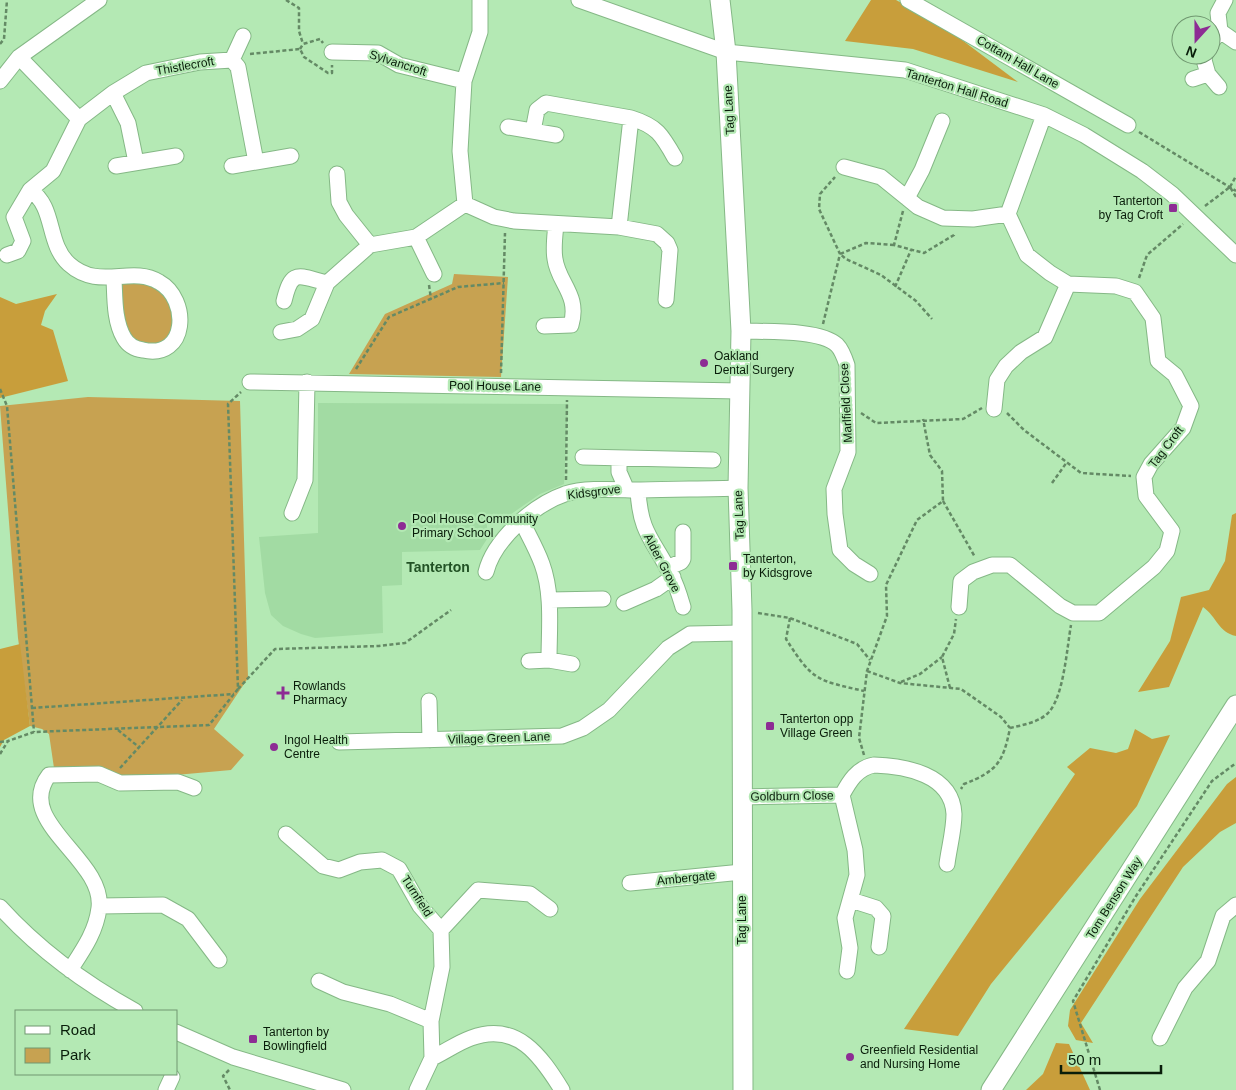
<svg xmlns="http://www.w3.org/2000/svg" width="1236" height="1090" viewBox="0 0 1236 1090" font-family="Helvetica,sans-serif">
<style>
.built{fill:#a2dba3}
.green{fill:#c7a251}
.forest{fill:#c89e3b}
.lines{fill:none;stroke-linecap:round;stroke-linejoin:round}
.minor-casing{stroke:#85b886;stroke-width:17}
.major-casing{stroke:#85b886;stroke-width:21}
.path{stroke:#648a65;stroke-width:2.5;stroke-dasharray:4 2.5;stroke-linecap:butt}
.minor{stroke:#fff;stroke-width:15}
.major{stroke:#fff;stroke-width:19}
.poi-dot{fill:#8d2c94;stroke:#b4e9b4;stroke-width:2}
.labels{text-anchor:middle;stroke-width:4.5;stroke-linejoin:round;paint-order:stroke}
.street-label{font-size:12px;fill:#091d0a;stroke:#b4e9b4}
.poi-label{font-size:12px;fill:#091d0a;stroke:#b4e9b4;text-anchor:start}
.neighbourhood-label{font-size:14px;font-weight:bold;fill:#225225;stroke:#b4e9b4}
</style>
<rect width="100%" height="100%" fill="#b4e9b4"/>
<path class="built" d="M318 403 568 404 564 484 540 494 504 519H487V539L480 550 402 552V585L382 586 383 633 315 638 301 634 283 626 271 615 265 593 259 537 318 533Z"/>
<path class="green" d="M454 274 508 277 501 377 349 374 385 314 452 284Z
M146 276 174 298 172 345H131L114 279Z
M88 397 240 401 248 678 214 729 244 755 231 770 120 780 54 768 49 734 42 729 30 726 18 638 0 406Z"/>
<path class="forest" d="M871 0H896L942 25 1018 82 913 49 845 41Z
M57 294 45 311 41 325 53 330 68 381 0 398V297L16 304Z
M1236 513V636C1218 632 1217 617 1203 607L1169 687 1138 692 1170 641 1181 597 1209 590 1225 561 1232 515Z
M20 644 30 726 4 740 0 747V649Z
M1135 729 1152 739 1170 735 1137 806 991 984 958 1036 904 1029 1075 774 1067 767 1090 748 1116 753 1128 749Z
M1236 777V823L1220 832 1183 867 1081 1023 1093 1043 1076 1040 1068 1026 1070 1010 1140 899 1227 784Z
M1056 1043 1069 1044 1090 1090H1026L1043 1074Z"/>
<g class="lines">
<defs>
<path id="minor" d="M480 0V32L464 81 460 151 465 204 494 217 514 221 619 227 657 234 667 243 670 250 666 300
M579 0 726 52 905 70 1044 115 1084 135 1142 171 1172 194 1236 255
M908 0 1128 125
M1220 31 1236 42
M1211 43 1220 31 1218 13 1225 0
M332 52 378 53 399 65 464 81
M19 57 79 119
M232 60 243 36
M1208 74 1219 87
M1193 79 1208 74 1204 60 1205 55
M0 81 19 57 99 0
M113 93 128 123 136 162
M631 118C657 126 662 135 675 158
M508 127 556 135
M533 131 537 110 546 103 631 118 619 227
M116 166 176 156
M232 166 291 156
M844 167 881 177 918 207 943 218 973 219 1008 214 1027 255 1050 273 1068 284 1116 286 1135 292 1153 318 1158 361 1175 375 1191 406 1183 428 1151 464 1144 477 1146 496 1172 531 1167 551 1154 567 1099 613H1073L1060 606 1010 565H992L973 572 961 581 959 607
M337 174 339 202 346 215 370 245
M30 190C56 207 46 243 69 264 99 291 131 265 159 282 190 299 188 360 143 350 135 349 128 345 124 338 114 321 115 298 114 279
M907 198 922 170 942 121
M1008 214 1044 115
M416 237 434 274
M7 255 18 251 23 241 14 217 30 190 53 171 79 119 113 93 146 73 200 62 232 60 238 67 256 162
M284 301C292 268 298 276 327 283
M544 326 571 325C580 295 558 283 555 259 553 248 555 235 556 224
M741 331C765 332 820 329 837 345 842 350 845 359 847 365L848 452 834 489 835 514 840 550 854 564 870 574
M281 332 297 329 312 319 327 283 370 245 416 237 465 204
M250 382 740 391
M994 409 997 380 1006 366 1021 352 1045 337 1068 284
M583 457 713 460
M619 460V472L626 488
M638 490C640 534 654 540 672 577 677 586 680 597 683 607
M292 513 305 480 307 382
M522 522C529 536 537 550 542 564 553 594 549 629 549 660
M667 568 681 562 683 559V532
M486 572C494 540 533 505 565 494 587 487 619 490 641 490 674 489 706 489 738 488
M550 600 603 599
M624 603 656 589 673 577
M529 661 549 660 572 664
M429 701 430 740
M339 742 562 736 583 728 609 710 668 648 690 634 741 633
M842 795 855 850 857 875 845 918 850 948 847 971
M743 797 842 795C849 782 857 768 874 765 905 766 952 774 954 814 954 830 949 848 947 864
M286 834 323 866 339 870 360 862 382 860 399 869 420 906 441 930 442 967 431 1021 432 1058 417 1090
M630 883 742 872
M851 900 876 908 883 916 879 947
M100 906 163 905 188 919 219 960
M0 907C38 949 86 984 135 1011
M441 930 478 890 530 894 550 909
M70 970C83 950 96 932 99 908 105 859 13 822 49 775L99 774 120 783 178 782 194 788
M319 981 343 992 390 1004 431 1021
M176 1032 233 1057 343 1090
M1160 1038 1185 988 1208 961 1223 916 1236 905
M432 1058C445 1052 457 1043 471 1038 517 1021 541 1056 562 1090
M166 1090 172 1077"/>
<path id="major" d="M720 0 726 52 741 331 738 488 742 610 743 1090
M991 1090 1236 705"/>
</defs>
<use href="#minor" class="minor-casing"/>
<use href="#major" class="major-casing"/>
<path class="path" d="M286 0 299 8V31L303 44
M0 44 4 39 7 0
M300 49 303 44 320 39 323 43
M250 54 300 49 304 57 328 73H332V65
M1139 132 1236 191
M1230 187 1236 176
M1205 206 1230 187 1236 197
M903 211 894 245 924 253 954 235 955 233
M894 245 866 243 840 254 846 259 881 275 916 301 932 319
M1139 278 1147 255 1183 224
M429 285 431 299
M895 287 911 250
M823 324 840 254 819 209 820 194 835 177
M356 369 389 317 458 287 504 283
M501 373 505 233
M0 389 7 406 34 732
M861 413 876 423 963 419 982 408
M1007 413 1024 430 1081 473 1131 476
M566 480 567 400
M1052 483 1067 462
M943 501 975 557
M758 613 790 618 857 644 870 660
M790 618 786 639C813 681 816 680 864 691
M867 671 900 683 961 689 1001 717 1010 728C1003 763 997 771 964 784L961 789
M901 682 920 674 942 657
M950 688 942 657 954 634 956 619
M238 689 275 649 379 646 405 643 451 610
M32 708 234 694
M1010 728C1023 725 1040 722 1049 712 1064 695 1067 647 1071 625
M118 730 140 748
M0 742 8 741
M0 754 8 741 34 732 209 725 238 689 228 404 241 392
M864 755 859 738 867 671 887 616 886 585 917 520 943 501 942 471 930 455 923 419
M120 768 182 700
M229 1070 223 1076 230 1090
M1100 1090 1073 1001 1136 896 1212 781 1236 763"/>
<use href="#minor" class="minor"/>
<use href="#major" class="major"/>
</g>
<g class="poi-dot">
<rect x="1168" y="203" width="10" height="10" rx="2.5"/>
<circle cx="704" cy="363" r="5"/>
<circle cx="402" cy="526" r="5"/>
<rect x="728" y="561" width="10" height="10" rx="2.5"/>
<path d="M280.5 685.5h5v5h5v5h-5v5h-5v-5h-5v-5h5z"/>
<rect x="765" y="721" width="10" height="10" rx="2.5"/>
<circle cx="274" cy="747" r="5"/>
<rect x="248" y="1034" width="10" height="10" rx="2.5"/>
<circle cx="850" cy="1057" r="5"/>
</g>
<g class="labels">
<g class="street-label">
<text transform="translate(1018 62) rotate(30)" y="4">Cottam Hall Lane</text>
<text transform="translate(398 63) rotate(18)" y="4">Sylvancroft</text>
<text transform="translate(185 66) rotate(-10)" y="4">Thistlecroft</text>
<text transform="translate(957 88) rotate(17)" y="4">Tanterton Hall Road</text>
<text transform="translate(729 110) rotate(-93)" y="4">Tag Lane</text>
<text transform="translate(495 386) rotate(1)" y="4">Pool House Lane</text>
<text transform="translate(846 403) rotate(-93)" y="4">Marlfield Close</text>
<text transform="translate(1166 447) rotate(-53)" y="4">Tag Croft</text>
<text transform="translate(594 492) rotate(-7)" y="4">Kidsgrove</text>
<text transform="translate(739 515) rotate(-92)" y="4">Tag Lane</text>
<text transform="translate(662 563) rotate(62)" y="4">Alder Grove</text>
<text transform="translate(499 738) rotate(-2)" y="4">Village Green Lane</text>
<text transform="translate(792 796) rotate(-1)" y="4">Goldburn Close</text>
<text transform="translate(686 878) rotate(-6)" y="4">Ambergate</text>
<text transform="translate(417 896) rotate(57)" y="4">Turnfield</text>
<text transform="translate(1114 898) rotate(-58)" y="4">Tom Benson Way</text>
<text transform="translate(742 920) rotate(-90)" y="4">Tag Lane</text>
</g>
<g class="poi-label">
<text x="1163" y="205" text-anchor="end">Tanterton<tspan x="1163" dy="14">by Tag Croft</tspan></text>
<text x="714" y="360">Oakland<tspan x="714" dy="14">Dental Surgery</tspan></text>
<text x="412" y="523">Pool House Community<tspan x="412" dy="14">Primary School</tspan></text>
<text x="743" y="563">Tanterton,<tspan x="743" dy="14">by Kidsgrove</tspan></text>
<text x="293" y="690">Rowlands<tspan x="293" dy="14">Pharmacy</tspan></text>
<text x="780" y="723">Tanterton opp<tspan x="780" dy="14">Village Green</tspan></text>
<text x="284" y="744">Ingol Health<tspan x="284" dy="14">Centre</tspan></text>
<text x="263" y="1036">Tanterton by<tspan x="263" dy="14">Bowlingfield</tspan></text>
<text x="860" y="1054">Greenfield Residential<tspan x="860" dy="14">and Nursing Home</tspan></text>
</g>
<g class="neighbourhood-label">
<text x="438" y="572">Tanterton</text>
</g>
</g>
<rect x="15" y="1010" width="162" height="65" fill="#b4e9b4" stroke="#709770"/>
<rect x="25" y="1026" width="25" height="8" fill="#ffffff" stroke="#709770"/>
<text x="60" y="1035" font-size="15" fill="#091d0a">Road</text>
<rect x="25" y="1048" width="25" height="15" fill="#c7a251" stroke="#709770"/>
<text x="60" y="1060" font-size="15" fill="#091d0a">Park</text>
<g transform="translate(1196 40) rotate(201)"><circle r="24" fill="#b4e9b4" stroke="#709770"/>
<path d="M0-4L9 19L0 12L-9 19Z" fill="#8d2c94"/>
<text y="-8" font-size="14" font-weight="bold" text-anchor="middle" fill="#091d0a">N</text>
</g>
<path d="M1061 1065v8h100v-8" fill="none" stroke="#091d0a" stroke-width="2.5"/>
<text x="1068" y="1065" font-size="15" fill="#091d0a" stroke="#b4e9b4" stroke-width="4" paint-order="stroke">50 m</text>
</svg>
